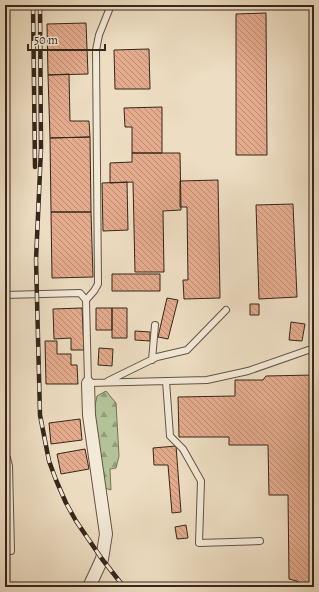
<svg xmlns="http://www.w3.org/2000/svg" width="319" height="592" viewBox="0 0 319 592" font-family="Alegreya,serif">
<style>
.forest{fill:url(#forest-firs);stroke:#747458}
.building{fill:url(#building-back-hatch);stroke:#36271a}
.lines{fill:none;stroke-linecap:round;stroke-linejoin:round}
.lane-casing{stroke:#645444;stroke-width:8}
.street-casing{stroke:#645444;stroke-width:14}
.lane{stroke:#f3e9d7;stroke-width:6}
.street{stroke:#f3e9d7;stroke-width:12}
.rail-casing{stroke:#36271a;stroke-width:4.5}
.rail{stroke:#f3e9d7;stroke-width:3;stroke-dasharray:9;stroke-linecap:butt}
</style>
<defs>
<pattern id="forest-firs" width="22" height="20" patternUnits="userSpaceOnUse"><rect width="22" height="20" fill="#b3c297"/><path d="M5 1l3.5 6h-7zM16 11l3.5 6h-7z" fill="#929e7a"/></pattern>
<pattern id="building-back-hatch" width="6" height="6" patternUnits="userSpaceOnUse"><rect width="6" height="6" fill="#e4ab8d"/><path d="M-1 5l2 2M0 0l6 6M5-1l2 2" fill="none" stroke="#ba8b72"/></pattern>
</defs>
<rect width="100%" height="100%" fill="#edddc2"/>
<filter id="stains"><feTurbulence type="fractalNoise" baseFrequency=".005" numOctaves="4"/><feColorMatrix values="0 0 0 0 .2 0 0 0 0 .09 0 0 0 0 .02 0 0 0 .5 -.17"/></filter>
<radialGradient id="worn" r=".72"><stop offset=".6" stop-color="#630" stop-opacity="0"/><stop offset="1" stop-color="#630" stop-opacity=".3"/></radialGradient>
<path class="forest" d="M106 391 116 403 119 456 116 468 110 469 111 490 102 487 94 411 97 396Z"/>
<path class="building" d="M266 13 267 155H236V14Z
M86 23 88 74 48 75 47 24Z
M149 49 150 89H115L114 50Z
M69 74 70 121H89L90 137 50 138 48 75Z
M162 107V153H132V127H125L124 108Z
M90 137 91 212H51L50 138Z
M132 153H180L181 210 163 211 164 272H135L133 182 110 183V163L132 162Z
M218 180 220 298 184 299 183 280H188L187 207H180V181Z
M127 182 128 230 103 231 102 183Z
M293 204 297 297 259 299 256 205Z
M51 212H91L93 277 52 278Z
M112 274H160V291H112Z
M167 298 178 300 168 339 158 337Z
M250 304H259V315H250Z
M82 308 84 350H71V338L54 339 53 309Z
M96 308H112V330H96Z
M112 308H127V338H112Z
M291 322 305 324 302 341 289 340Z
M135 331 150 332V341L135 340Z
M45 341H57V354H71V365H77L78 384H46Z
M99 348 113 349 112 366 98 365Z
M314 375V582H311V587H298L297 581 289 579 288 495H269L268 445H229V437H179L178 397 235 396V380H263L266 376Z
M80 419 82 440 51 444 49 423Z
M176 446 181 512 172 513 168 465H154L153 448Z
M85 449 89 469 61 474 57 454Z
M186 525 188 538 177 539 175 527Z"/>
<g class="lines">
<defs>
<path id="lane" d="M5 295 80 293 86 300 88 383 207 380 248 371 314 348
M86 300 94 291 98 284 96 50 99 35 111 5
M152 360 155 325
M108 381 157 357 187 350 226 310
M166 381 170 436 183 449 201 481 199 543 260 541
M5 456 7 458 9 466 11 551"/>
<path id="street" d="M88 383 89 415 106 534 102 559 89 587"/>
</defs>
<use href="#lane" class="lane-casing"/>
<use href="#street" class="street-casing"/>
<use href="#lane" class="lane"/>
<use href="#street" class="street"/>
<defs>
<path id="rail" d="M33 5 35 167
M40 5 41 149 36 260 40 415 49 461 56 480 66 503 76 521 102 559 124 587"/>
</defs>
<use href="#rail" class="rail-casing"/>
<use href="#rail" class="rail"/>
</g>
<rect width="319" height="592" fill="none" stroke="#edddc2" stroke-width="20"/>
<rect x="6" y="6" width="307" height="580" fill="none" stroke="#36271a" stroke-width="2"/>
<rect x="10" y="10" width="299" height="572" fill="none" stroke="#36271a"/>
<path d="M28 44v6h77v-6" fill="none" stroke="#36271a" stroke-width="2"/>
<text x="34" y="44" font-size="12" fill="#36271a" stroke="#f3e9d7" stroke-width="3" paint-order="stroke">50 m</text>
<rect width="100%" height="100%" filter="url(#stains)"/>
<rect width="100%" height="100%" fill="url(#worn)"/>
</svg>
